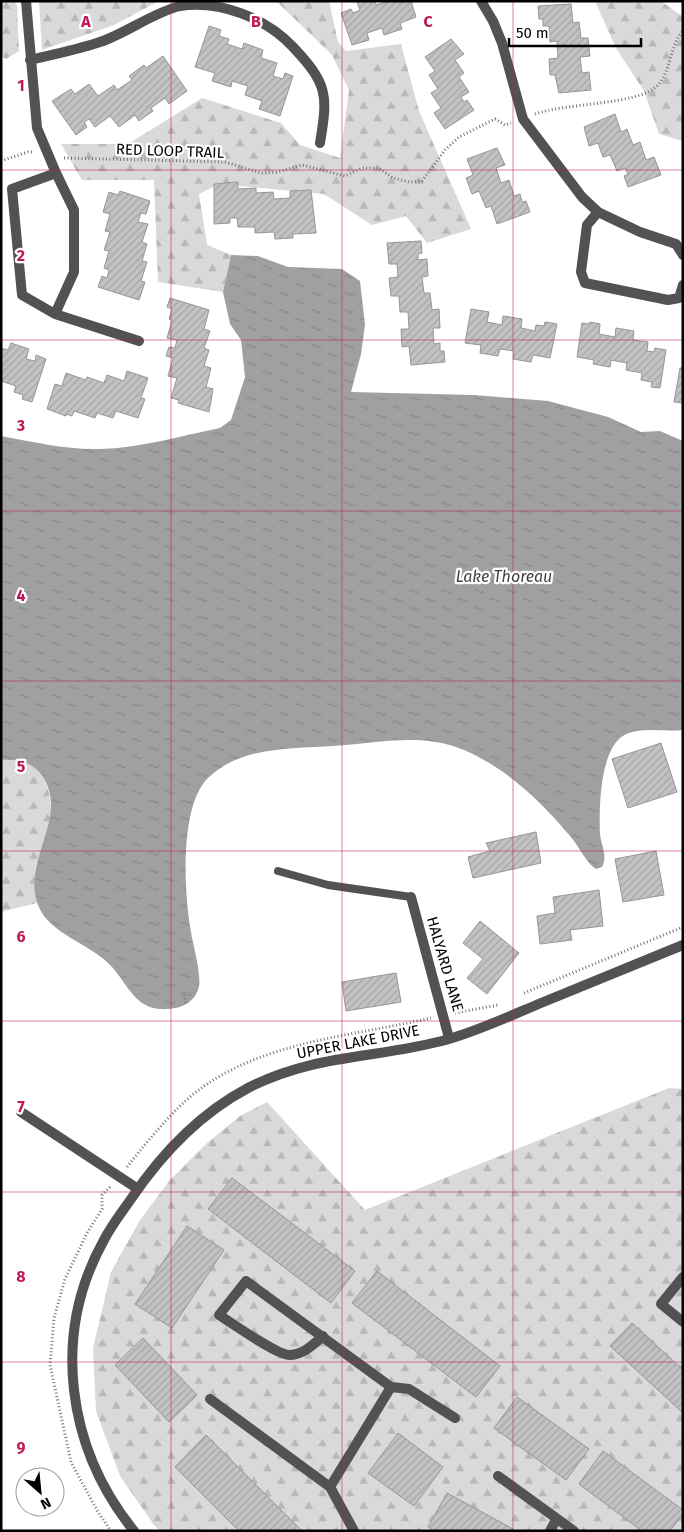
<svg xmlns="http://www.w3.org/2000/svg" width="684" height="1532" viewBox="0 0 684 1532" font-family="'Fira Sans',sans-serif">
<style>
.forest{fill:url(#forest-firs)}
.water{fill:url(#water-ripples)}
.building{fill:url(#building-hatch);stroke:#969696}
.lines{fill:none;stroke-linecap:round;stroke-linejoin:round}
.path{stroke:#747474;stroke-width:3;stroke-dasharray:1 2.5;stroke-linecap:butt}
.lane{stroke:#525252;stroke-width:8}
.street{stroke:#525252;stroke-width:10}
.grid{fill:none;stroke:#c2185b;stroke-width:1;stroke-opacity:0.55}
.labels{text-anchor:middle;stroke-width:4.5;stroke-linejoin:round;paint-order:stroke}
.street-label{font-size:15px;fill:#000;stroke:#fff}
.water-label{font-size:16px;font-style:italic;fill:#414141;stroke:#fff}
.grid-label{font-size:16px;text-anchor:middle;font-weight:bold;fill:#c2185b;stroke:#fff;stroke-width:4.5;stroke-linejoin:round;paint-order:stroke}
</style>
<defs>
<pattern id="forest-firs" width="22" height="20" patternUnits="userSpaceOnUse" patternTransform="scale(1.25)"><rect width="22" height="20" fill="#d9d9d9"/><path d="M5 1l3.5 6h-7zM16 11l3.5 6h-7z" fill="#b8b8b8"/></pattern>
<pattern id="water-ripples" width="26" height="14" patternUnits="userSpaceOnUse" patternTransform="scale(1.25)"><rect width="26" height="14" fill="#a0a0a0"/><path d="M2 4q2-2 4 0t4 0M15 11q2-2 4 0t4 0" fill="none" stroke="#888"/></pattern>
<pattern id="building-hatch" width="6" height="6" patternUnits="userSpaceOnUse" patternTransform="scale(1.25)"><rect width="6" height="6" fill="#c2c2c2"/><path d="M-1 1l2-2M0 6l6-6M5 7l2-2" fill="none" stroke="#a5a5a5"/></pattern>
</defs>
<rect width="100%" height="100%" fill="#fff"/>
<path class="forest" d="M1 1H14L17 5 19 51 6 59 1 56Z
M39 1H159L114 25 42 50Z
M276 1H329L338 42 346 51 401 44 419 111 471 229 427 243 406 216 372 225 324 194 219 184 199 194 207 245 231 255 223 292 158 282 154 180H82L61 144H128L202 98 281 123 300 145 340 158 349 90 332 55Z
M595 1H661L683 17V141L659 134 644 91 616 48Z
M1 760C50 753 57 803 46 839 43 848 38 856 36 865 33 876 35 891 37 903L1 912Z
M669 1088 683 1089V1531H160L154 1525 120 1476 96 1411 93 1348 111 1272 140 1220 170 1180 206 1144 240 1116 267 1102 365 1210Z"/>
<path class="water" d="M231 255 258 256 288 267 342 269 360 281 365 325 361 354 351 392 474 395 548 401 608 417 641 432 660 431 683 441V730C665 732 646 727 629 733 599 742 599 809 600 834 601 845 608 856 602 867L596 869C586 863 579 846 570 836 541 801 506 768 464 750 423 732 376 743 333 746 290 749 241 746 208 778 179 806 184 895 191 932 193 946 203 978 198 990 192 1006 176 1010 159 1009 134 1007 126 981 110 965 89 943 49 934 38 905 21 861 69 819 43 777 33 762 18 759 1 760V436C34 442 67 450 100 449 140 448 180 436 220 428L231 420 245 377 241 340 230 324 223 292Z"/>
<path class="building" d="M360 1H375L376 5 389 1H411L416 17 400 23 402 29 384 35 382 28 367 33 369 40 352 45 341 13 351 9 353 13 360 10 357 2Z
M571 4 573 23 579 22 581 38H588L590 56 580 57 582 73 589 72 591 90 559 93 555 75H550L549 59 558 58 557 41 550 42 549 26H543V19H539L538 6Z
M209 26 221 30 219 36 229 39 227 44 242 49 244 43 263 50 261 58 277 63 273 76 283 79 285 73 293 76 280 116 259 109 262 101 245 95 248 86 232 81 231 87 212 81 215 73 195 67Z
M451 39 464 54 455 60 464 73 459 77 469 92 461 97 464 102 467 100 474 110 445 129 434 113 441 108 431 93 438 89 429 75 435 71 425 57Z
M163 56 187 91 169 104 165 98 151 108 153 111 139 121 135 115 119 127 110 116 95 127 89 119 84 122 87 127 76 135 52 101 71 89 75 94 89 84 98 96 114 85 117 90 132 80 129 76 144 65 146 68Z
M615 114 621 132 627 129 633 145 640 142 646 160 654 157 661 175 628 187 624 176 628 174 625 168 617 171 610 155 603 157 598 143 589 146 584 127Z
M497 148 505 165 496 168 501 183 509 180 514 196 520 194 522 202 526 201 530 212 497 224 491 206 486 208 479 191 472 194 466 178 473 175 467 159Z
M238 182V189L256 188V193L273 192 274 199 290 198V191L311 190 316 233 293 234V238L275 239 274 232 255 233V227H238L237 218H230V223L214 224V184Z
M120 191 150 201 146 214 141 213 138 222 148 224 142 242 147 244 142 261 147 262 141 281 145 282 139 300 98 287 102 276 107 278 109 270 104 268 109 251 104 250 110 232 105 231 110 214 103 212 109 192 118 195Z
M421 241 422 253 418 254V260L427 259 428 276 422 277 424 293H430L432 310 439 309 440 328H433L434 344 440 343V351H444L445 362 411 365 409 346 402 347 401 329H409L408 312H400L399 296H391L389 278 398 277 397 264H389L387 243Z
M170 298 209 310 204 329 210 331 204 348 209 350 204 366 211 368 206 387 213 389 209 412 178 403 179 400 171 398 177 378 168 376 173 358 166 356 169 347 175 348 177 340 167 338 172 320 169 319 172 309 167 307Z
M471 309 489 312 487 322 502 325 503 316 522 319 521 328 535 331 536 325 544 326 545 322 557 324 550 358 533 355 531 362 513 359 514 351 500 349 498 356 480 353 481 345 465 343Z
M590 322 600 324 599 334 615 337 616 328 634 331 633 340 648 342 647 351 654 352 655 348 666 350 660 388 651 387 652 382 641 380 642 373 626 370 627 363 611 360 610 367 593 364 594 360 577 357 582 323 589 324Z
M11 343 29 349 26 359 35 361 36 355 46 359 32 402 22 399 23 395 14 392 16 386 1 381V348L8 350Z
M680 368H683V403L674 402Z
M127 371 148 378 141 398 145 399 138 418 116 411 113 418 97 413 95 418 74 411 72 416 66 414V416L47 409 55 384 62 386 66 373 86 380 87 377 104 383 107 375 124 381Z
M661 743 677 792 628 808 612 759Z
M536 832 541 863 473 878 468 857 490 851 486 843Z
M656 851 664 895 623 902 615 859Z
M599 890 603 926 570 930 572 940 540 944 537 916 555 913 553 897Z
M480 921 519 953 487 994 467 978 483 959 463 943Z
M396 973 401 1002 346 1011 342 982Z
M232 1178 355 1271 331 1303 208 1209Z
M187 1226 224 1250 172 1328 135 1304Z
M377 1271 500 1366 476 1397 352 1303Z
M632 1323 683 1370V1413L610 1346Z
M143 1338 197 1395 169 1422 115 1365Z
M517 1397 589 1449 566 1480 494 1428Z
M398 1433 443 1467 414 1506 368 1473Z
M206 1435 302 1531H239L175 1467Z
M603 1451 683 1510V1514L670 1531H642L579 1484Z
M447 1493 513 1529 512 1531H434L428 1527Z"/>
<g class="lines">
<path class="path" d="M535 114C565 103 638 105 657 86 672 71 669 46 683 31
M64 158 225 162 261 173 278 172 302 165 345 176 362 168H379L393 178 409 182 422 181 445 150 459 137 495 119 505 125 511 123
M1 161 28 152H34
M524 993 683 927
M184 995 186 1004
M455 1013 498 1005
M127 1167C147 1142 167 1117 191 1096 258 1041 350 1037 431 1018
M110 1187 102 1195V1209L87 1233 65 1279 54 1318 50 1365 71 1462 98 1512 111 1531"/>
<path class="lane" d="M278 871 328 885 411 897"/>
<path class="street" d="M26 1 37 128 56 173
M481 1 493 21 502 43 523 119 582 197 598 212 640 232 676 244 683 255
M30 60C53 54 77 50 100 42 127 33 152 13 180 6 220 0 266 18 293 47 328 84 328 95 320 143
M56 173 74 210V272L55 314 22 295 12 189Z
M598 212 587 225 581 272 585 283 668 300 679 298 683 285
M55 314 139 341
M411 897 449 1038
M21 1112 138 1189
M683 1277 661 1304 683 1322
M391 1387 409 1389 455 1418
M210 1399 330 1487 391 1387 246 1281 219 1315C232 1323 278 1356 290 1355 304 1354 313 1345 323 1336
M498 1476 574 1531
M330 1487 354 1531
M134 1531C67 1448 51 1335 104 1240 111 1226 122 1212 131 1199 162 1153 199 1114 248 1088 316 1053 379 1059 449 1039 480 1030 510 1016 541 1003 588 984 635 965 683 945
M550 1531 556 1520"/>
</g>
<path class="grid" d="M171 1V1531M342 1V1531M513 1V1531M1 170H683M1 340H683M1 511H683M1 681H683M1 851H683M1 1021H683M1 1192H683M1 1362H683"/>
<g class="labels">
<g class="street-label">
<text transform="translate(170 151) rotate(2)" y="5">RED LOOP TRAIL</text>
<text transform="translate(445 964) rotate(74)" y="5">HALYARD LANE</text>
<text transform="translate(358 1042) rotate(-11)" y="5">UPPER LAKE DRIVE</text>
</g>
<g class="water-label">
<text x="504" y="582">Lake Thoreau</text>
</g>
</g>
<g class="grid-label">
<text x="86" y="27">A</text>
<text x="256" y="27">B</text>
<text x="428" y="27">C</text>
<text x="21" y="91">1</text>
<text x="21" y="261">2</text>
<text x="21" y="431">3</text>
<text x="21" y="601">4</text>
<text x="21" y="772">5</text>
<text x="21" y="942">6</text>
<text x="21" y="1112">7</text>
<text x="21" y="1282">8</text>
<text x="21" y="1453">9</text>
</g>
<rect width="684" height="1532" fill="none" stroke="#000000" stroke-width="5"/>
<g transform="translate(40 1492) rotate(153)"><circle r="24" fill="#ffffff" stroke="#999999"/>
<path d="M0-4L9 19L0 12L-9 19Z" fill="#000000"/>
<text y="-8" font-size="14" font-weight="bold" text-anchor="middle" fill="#000000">N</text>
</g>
<path d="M509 38v8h132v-8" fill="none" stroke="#000000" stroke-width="2.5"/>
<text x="516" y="38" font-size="15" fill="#000000" stroke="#ffffff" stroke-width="4" paint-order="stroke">50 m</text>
</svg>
